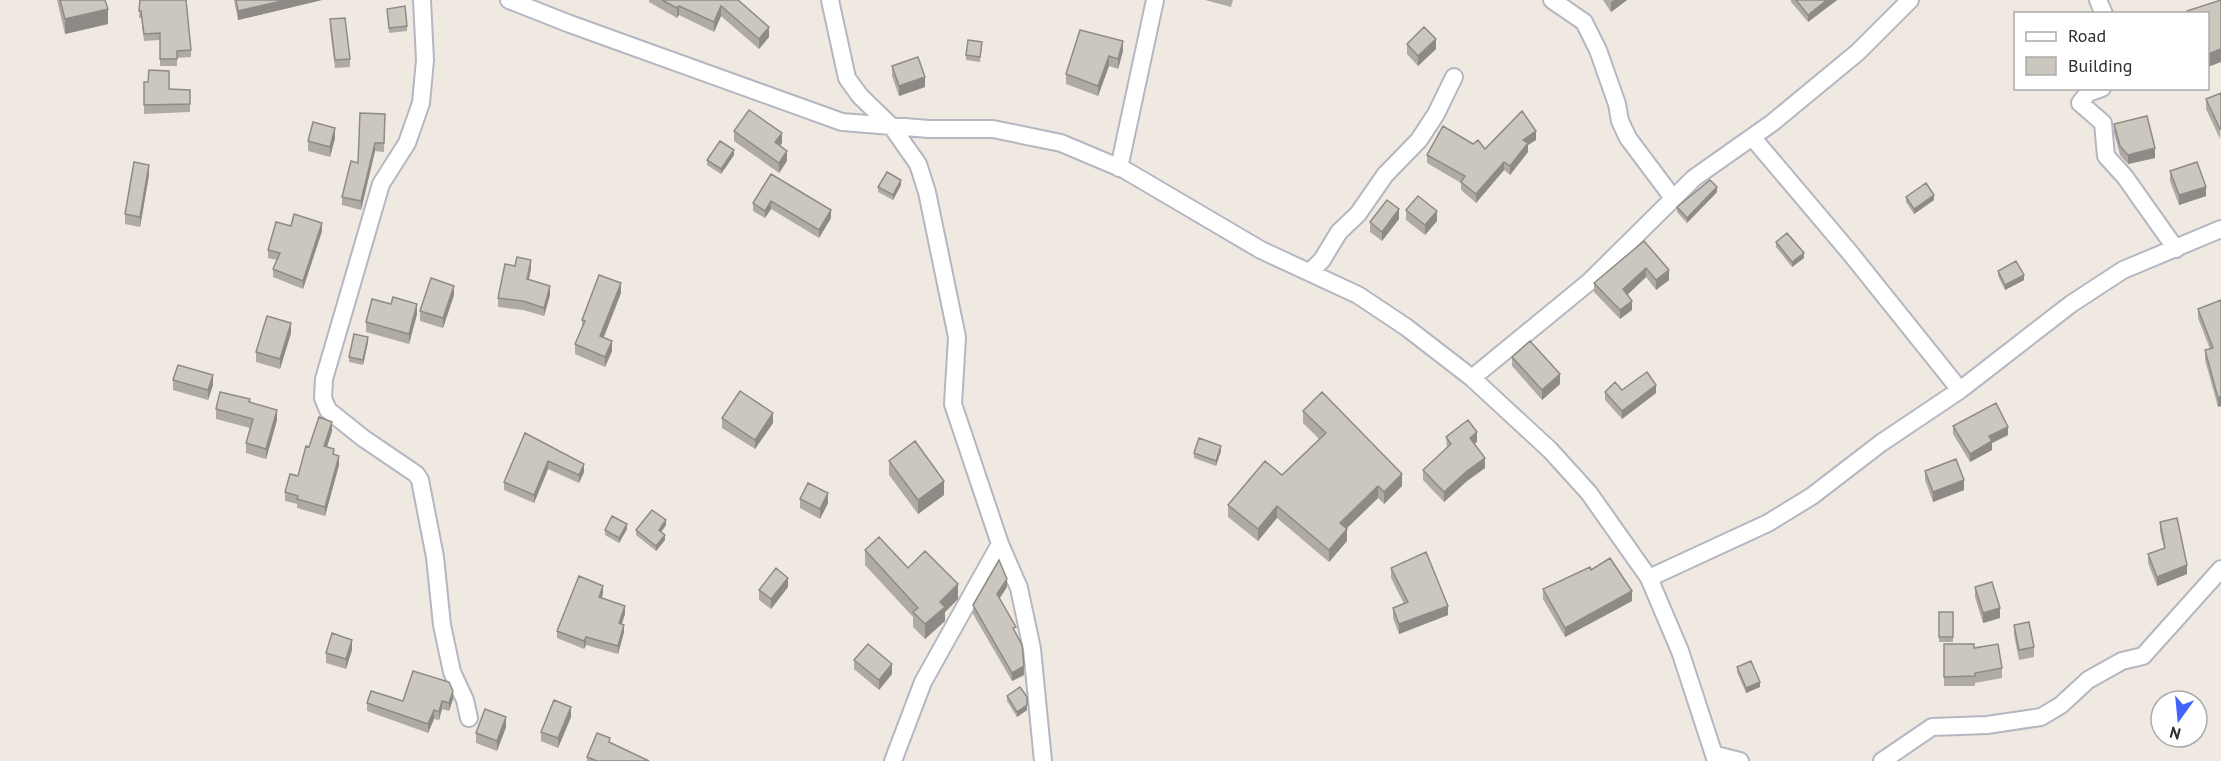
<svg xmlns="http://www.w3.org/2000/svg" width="2221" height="761" viewBox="0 0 2221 761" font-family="'PT Sans',sans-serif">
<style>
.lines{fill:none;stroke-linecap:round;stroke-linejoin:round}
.street-casing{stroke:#b4b7c1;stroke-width:20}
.street{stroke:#fff;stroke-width:16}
.wall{fill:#afaba4}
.shaded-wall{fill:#8e8b86}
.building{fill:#cbc7bf;stroke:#8e8b86;stroke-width:1.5}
</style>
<rect width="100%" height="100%" fill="#efe9e1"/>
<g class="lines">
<defs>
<path id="street" d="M422 0 425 60 421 103 407 143 381 184 324 379 323 398 328 410 363 438 416 474 420 480 435 557 442 625 452 672 465 700 469 718
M509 0 570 24 842 122 929 129H993L1061 143 1125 170 1261 250 1358 295 1406 327 1472 378 1550 450 1589 493 1649 578 1680 651 1716 761
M830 0 847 78 860 96 892 127 918 164 927 192 957 337 953 404 1000 544 1019 588 1032 649 1043 761
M1552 0 1584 22 1598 50 1617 104 1620 121 1628 138 1673 198
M2098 0 2104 14
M2102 88 2088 93 2080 103 2103 123 2106 156 2125 177 2176 249
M1752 137 1851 254 1960 390
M1119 168 1155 0
M1310 272 1322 260 1339 232 1358 214 1385 175 1419 140 1436 114 1454 77
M1472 378 1589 282 1694 178 1772 123 1858 52 1910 0
M1649 578 1768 523 1812 496 1881 443 1960 390 2071 304 2123 270 2221 229
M1716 755 1740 761
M893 761 923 682 1000 544
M1882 761 1932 727 1987 725 2041 717 2061 705 2088 680 2122 661 2143 656 2221 569"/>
</defs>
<use href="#street" class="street-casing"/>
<use href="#street" class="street"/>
</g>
<path class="wall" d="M57 0H105L108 24 65 34Z
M140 0 191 50V57L177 58V66H160V40L144 41 141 18H139Z
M234 0H322L238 20Z
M649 0H738L769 37 759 49 721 16 714 32 679 15 677 18 649 2Z
M1205 0H1233L1231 7Z
M1603 0H1627L1611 12Z
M1791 0H1837L1808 22 1791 2Z
M387 9 407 26V31L389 33Z
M330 19 350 59V67L335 68 330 28Z
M1407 44 1436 49 1418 66 1407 54Z
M982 47 980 62 966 60V55Z
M1123 51 1118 69 1109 66 1098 96 1066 84V74Z
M892 66 925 87 899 96 892 76Z
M144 82 169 89 190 98V112L144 114Z
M2221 93 2220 139 2206 109V99Z
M385 114 384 152 375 151 361 210 342 205V197L358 163Z
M2114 124 2155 158 2128 164 2120 155 2114 133Z
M734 131 782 143 780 146 787 161 779 173 734 141Z
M335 138 330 157 308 151V141Z
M1536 140 1528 145V152L1510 175 1504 170 1476 203 1461 190V183L1427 163V155L1473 144 1485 149Z
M734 155 721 174 707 165V160Z
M2170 171 2206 196 2179 205 2170 181Z
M771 174 831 218 819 238 771 209 765 218 753 211V203Z
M149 175 140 227 125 224V214Z
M901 185 893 200 878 192V187Z
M1717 192 1687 223 1677 212V207Z
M1906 197 1934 200 1914 214 1906 202Z
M1406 210 1437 221 1425 235 1406 220Z
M1399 219 1382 241 1370 232V222Z
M291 226 322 231 303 289 273 277V269L277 260 268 258V250Z
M1644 241 1669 280 1656 290 1646 277 1627 295 1632 310 1620 319 1594 292V283Z
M1776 242 1804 258 1792 267 1776 247Z
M531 269 529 279 550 295 544 316 523 310 498 307V298Z
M1998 271 2024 280 2005 290 1998 276Z
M621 293 604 337 612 351 605 367 575 354V344L582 329V320Z
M454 295 443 328 420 321V311Z
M2221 300V406L2218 407 2205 360V350L2210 349 2198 318V309Z
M417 314 409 344 366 332V322Z
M291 333 280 369 256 362V352Z
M368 342 363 365 349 362V357Z
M1512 357 1560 384 1542 400 1512 366Z
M173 380 213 385 208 400 173 390Z
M1622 390 1656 393 1622 419 1605 400V392Z
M250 402 277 420 266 459 246 453V443L250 428 216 419V409Z
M1303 411 1402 486 1384 504 1378 498 1347 528V541L1329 562 1277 518 1258 541 1228 517V505L1282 475 1319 439 1303 423Z
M722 418 773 423 755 449 722 428Z
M1953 426 2008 435 1992 443V450L1970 462 1953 434Z
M332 431 327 447 334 454 339 465 325 516 297 508V504L285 501V492L298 476 309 447Z
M525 433 584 472 579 483 548 469 534 503 504 490V482Z
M1446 437 1477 442 1474 444 1485 468 1467 481 1444 502 1423 480V470L1447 448Z
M1221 451 1216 466 1194 458V453Z
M889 461 944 495 918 514 889 475Z
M1925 471 1964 490 1933 502 1925 480Z
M800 499 828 503 820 519 800 508Z
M2160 522 2187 574 2157 586 2148 563V554L2164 548 2160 531Z
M666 525 661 532 665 540 656 551 636 535V530Z
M627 529 619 543 605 535V530Z
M865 550 908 568 958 599 945 612V621L925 639 913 627V617L865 565Z
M1391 568 1448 615 1399 634 1393 618V608L1404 604 1391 578Z
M1591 570 1632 601 1565 637 1543 599V589Z
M788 587 771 609 759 600V590Z
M1007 587 999 599 1016 633 1024 675 1012 681 973 614V605Z
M1975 587 2000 618 1983 623 1975 597Z
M603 593 602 598 625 614 622 624 624 632 618 654 586 645 584 649 557 638V631Z
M1939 612H1953V642H1939Z
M2014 625 2034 647V657L2019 660 2014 635Z
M1944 644 1974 648 2002 668V678L1975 683V686H1944Z
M352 650 346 669 326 663V653Z
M854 660 892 674 879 690 854 669Z
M1737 667 1760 687 1746 693 1737 672Z
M1007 696 1027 710 1017 717 1007 701Z
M453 699 449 711 442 709 439 720 434 719 428 733 367 711V703Z
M571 717 558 748 541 741V732Z
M506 727 497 751 476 743V733Z
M610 743 649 761H587V757Z"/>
<path class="shaded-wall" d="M286 0H322L238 20V11Z
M1615 0H1627L1611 12V2Z
M1827 0H1837L1808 22V15Z
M679 6V15L677 18V8Z
M721 6V16L714 32V22Z
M108 9V24L65 34V19Z
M769 27V37L759 49V39Z
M1436 39V49L1418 66V56Z
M1123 41V51L1118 69V59Z
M2221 49V62L2208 67V54Z
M1109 56V66L1098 96V86Z
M925 77V87L899 96V86Z
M335 128V138L330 157V147Z
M1536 131V140L1528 145V152L1510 175V166L1523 140Z
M782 133V143L775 152V142Z
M375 143V151L361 210V201Z
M2155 148V158L2128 164V155Z
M734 150V155L721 174V169Z
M787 151V161L779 173V163Z
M1504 162V170L1476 203V194Z
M149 165V175L140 227V217Z
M901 180V185L893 200V195Z
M1717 187V192L1687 223V218Z
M2206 187V196L2179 205V195Z
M1934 195V200L1914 214V209Z
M771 201V209L765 218V211Z
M1399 209V219L1382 241V232Z
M831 210V218L819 238V230Z
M1437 211V221L1425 235V225Z
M322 223V231L303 289V281Z
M1804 253V258L1792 267V262Z
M531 260V269L527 287V279Z
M1646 268V277L1623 299V289Z
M1669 270V280L1656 290V280Z
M2024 275V280L2005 290V285Z
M621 283V293L600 346V336Z
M454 286V295L443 328V318Z
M550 286V295L544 316V308Z
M1632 301V310L1620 319V310Z
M417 304V314L409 344V334Z
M291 323V333L280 369V359Z
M368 337V342L363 365V360Z
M612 341V351L605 367V357Z
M1560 374V384L1542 400V390Z
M213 375V385L208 400V390Z
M1656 385V393L1622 419V411Z
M2221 396V406L2218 407V398Z
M277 410V420L266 459V449Z
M773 413V423L755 449V440Z
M332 422V431L324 455V446Z
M2008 427V435L1992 443V450L1970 462V454L1989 436Z
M1477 432V442L1470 447V438Z
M1221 446V451L1216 466V461Z
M339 456V465L325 516V507Z
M1485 458V468L1467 481 1444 502V492L1467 471Z
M548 461V469L534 503V495Z
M584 464V472L579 483V475Z
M1402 474V486L1384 504V492Z
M1964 480V490L1933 502V492Z
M944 481V495L918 514V500Z
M1378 486V498L1340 535V523Z
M828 493V503L820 519V509Z
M1277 506V518L1258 541V529Z
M666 520V525L659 535V530Z
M627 524V529L619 543V538Z
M1347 529V541L1329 562V550Z
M665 535V540L656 551V546Z
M2187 565V574L2157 586V577Z
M788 578V587L771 609V599Z
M1007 579V587L997 602V594Z
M958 584V599L945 612V621L925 639V624L940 602Z
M603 586V593L599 605V597Z
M1632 591V601L1565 637V628Z
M625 606V614L619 631V623Z
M1448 606V615L1399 634V624Z
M2000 608V618L1983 623V613Z
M624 625V632L618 654V646Z
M586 637V645L584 649V641Z
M352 640V650L346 669V659Z
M892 664V674L879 690V680Z
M1024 666V675L1012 681V673Z
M1760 682V687L1746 693V688Z
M453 691V699L449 711V703Z
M442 701V709L439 720V712Z
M1027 705V710L1017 717V712Z
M571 707V717L558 748V738Z
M434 710V719L428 733V724Z
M506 717V727L497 751V741Z"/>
<path class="building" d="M60 0H105L108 9 65 19Z
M140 0H186L191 50 177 51V59H160V33L144 34 141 11H139Z
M236 0H286L238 11Z
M662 0H738L769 27 759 39 721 6 714 22 679 6 677 8Z
M1796 0H1827L1808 15Z
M2221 0V49L2208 54V14H2188L2187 11Z
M405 6 407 26 389 28 387 9Z
M345 18 350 59 335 60 330 19Z
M1424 27 1436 39 1418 56 1407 44Z
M1080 30 1123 41 1118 59 1109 56 1098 86 1066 74Z
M968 40 982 42 980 57 966 55Z
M918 57 925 77 899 86 892 66Z
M149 70 169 71V89L190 90V104L144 105V82H148Z
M2221 93V129H2220L2206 99Z
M749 110 782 133 775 142 787 151 779 163 734 131Z
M1522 111 1536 131 1523 140 1528 143 1510 166 1504 162 1476 194 1461 182 1465 176 1427 155 1443 126 1473 144 1478 140 1485 149Z
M360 113 385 114 384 143H375L361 201 342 197 351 161 358 163Z
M2147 116 2155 148 2128 155 2120 146 2114 124Z
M313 122 335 128 330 147 308 141Z
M720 141 734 150 721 169 707 160Z
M134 162 149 165 140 217 125 214Z
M2197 162 2206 187 2179 195 2170 171Z
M887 172 901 180 893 195 878 187Z
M771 174 831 210 819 230 771 201 765 211 753 203Z
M1710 180 1717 187 1687 218 1677 207Z
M1926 183 1934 195 1914 209 1906 197Z
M1418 196 1437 211 1425 225 1406 210Z
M1387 200 1399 209 1382 232 1370 222Z
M294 214 322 223 303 281 273 269 280 253 268 250 276 222 291 226Z
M1787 233 1804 253 1792 262 1776 242Z
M1644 241 1669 270 1656 280 1646 268 1623 289 1632 301 1620 310 1594 283Z
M517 257 531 260 527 279 550 286 544 308 523 301 498 298 505 264 515 266Z
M2016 261 2024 275 2005 285 1998 271Z
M599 275 621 283 600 336 612 341 605 357 575 344 585 321 582 320Z
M431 278 454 286 443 318 420 311Z
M393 297 417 304 409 334 366 322 372 299 391 304Z
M2221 300V396L2218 398 2205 350 2213 348 2198 309Z
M267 316 291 323 280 359 256 352Z
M354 334 368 337 363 360 349 357Z
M1530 341 1560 374 1542 390 1512 357Z
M178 365 213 375 208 390 173 380Z
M1647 372 1656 385 1622 411 1605 392 1615 382 1622 390Z
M740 391 773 413 755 440 722 418Z
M220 392 250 399 249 402 277 410 266 449 246 443 253 419 216 409Z
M1322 392 1402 474 1384 492 1378 486 1340 523 1347 529 1329 550 1277 506 1258 529 1228 505 1265 461 1282 475 1326 433 1303 411Z
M1996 403 2008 427 1989 436 1992 441 1970 454 1953 426Z
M319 417 332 422 324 446 334 449 333 454 339 456 325 507 297 499 298 496 285 492 290 474 298 476 306 446 309 447Z
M1468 420 1477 432 1470 438 1485 458 1467 471 1444 492 1423 470 1451 444 1446 437Z
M525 433 584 464 579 475 548 461 534 495 504 482Z
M1199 438 1221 446 1216 461 1194 453Z
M915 441 944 481 918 500 889 461Z
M1956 459 1964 480 1933 492 1925 471Z
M808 483 828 493 820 509 800 499Z
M652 510 666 520 659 530 665 535 656 546 636 530Z
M612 516 627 524 619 538 605 530Z
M2177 518 2187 565 2157 577 2148 554 2165 548 2160 522Z
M879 537 908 568 925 551 958 584 940 602 945 607 925 624 913 612 918 608 865 550Z
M1426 552 1448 606 1399 624 1393 608 1408 602 1391 568Z
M1610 558 1632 591 1565 628 1543 589 1590 567 1591 570Z
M999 560 1007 579 997 594 1016 627 1013 628 1022 645 1024 666 1012 673 973 605Z
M776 568 788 578 771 599 759 590Z
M579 576 603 586 599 597 625 606 619 623 624 625 618 646 586 637 584 641 557 631Z
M1992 582 2000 608 1983 613 1975 587Z
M1939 612H1953V637H1939Z
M2029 622 2034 647 2019 650 2014 625Z
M332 633 352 640 346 659 326 653Z
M868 644 892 664 879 680 854 660Z
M1944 644H1974V648L1998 644 2002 668 1975 673V676L1944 677Z
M1751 661 1760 682 1746 688 1737 667Z
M413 671 449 682 453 691 449 703 442 701 439 712 434 710 428 724 367 703 371 691 403 701Z
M1020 687 1027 697V705L1017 712 1007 696Z
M554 700 571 707 558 738 541 732Z
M485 709 506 717 497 741 476 733Z
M597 733 610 738 609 742 649 761H597L587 757Z"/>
<rect x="2014" y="12" width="195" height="78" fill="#ffffff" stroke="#ababab" stroke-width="1.5"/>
<rect x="2026" y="32" width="30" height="9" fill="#ffffff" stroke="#ababab" stroke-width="1.5"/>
<text x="2068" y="42" font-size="18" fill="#2e2e2e">Road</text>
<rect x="2026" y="57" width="30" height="18" fill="#cbc7bf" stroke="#ababab" stroke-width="1.5"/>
<text x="2068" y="72" font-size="18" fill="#2e2e2e">Building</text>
<g transform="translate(2179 719) rotate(195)"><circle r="28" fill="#ffffff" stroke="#ababab" stroke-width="1.5"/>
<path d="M0-4.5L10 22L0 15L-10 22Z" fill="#4264fb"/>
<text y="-9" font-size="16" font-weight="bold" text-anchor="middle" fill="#2e2e2e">N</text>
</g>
</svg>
